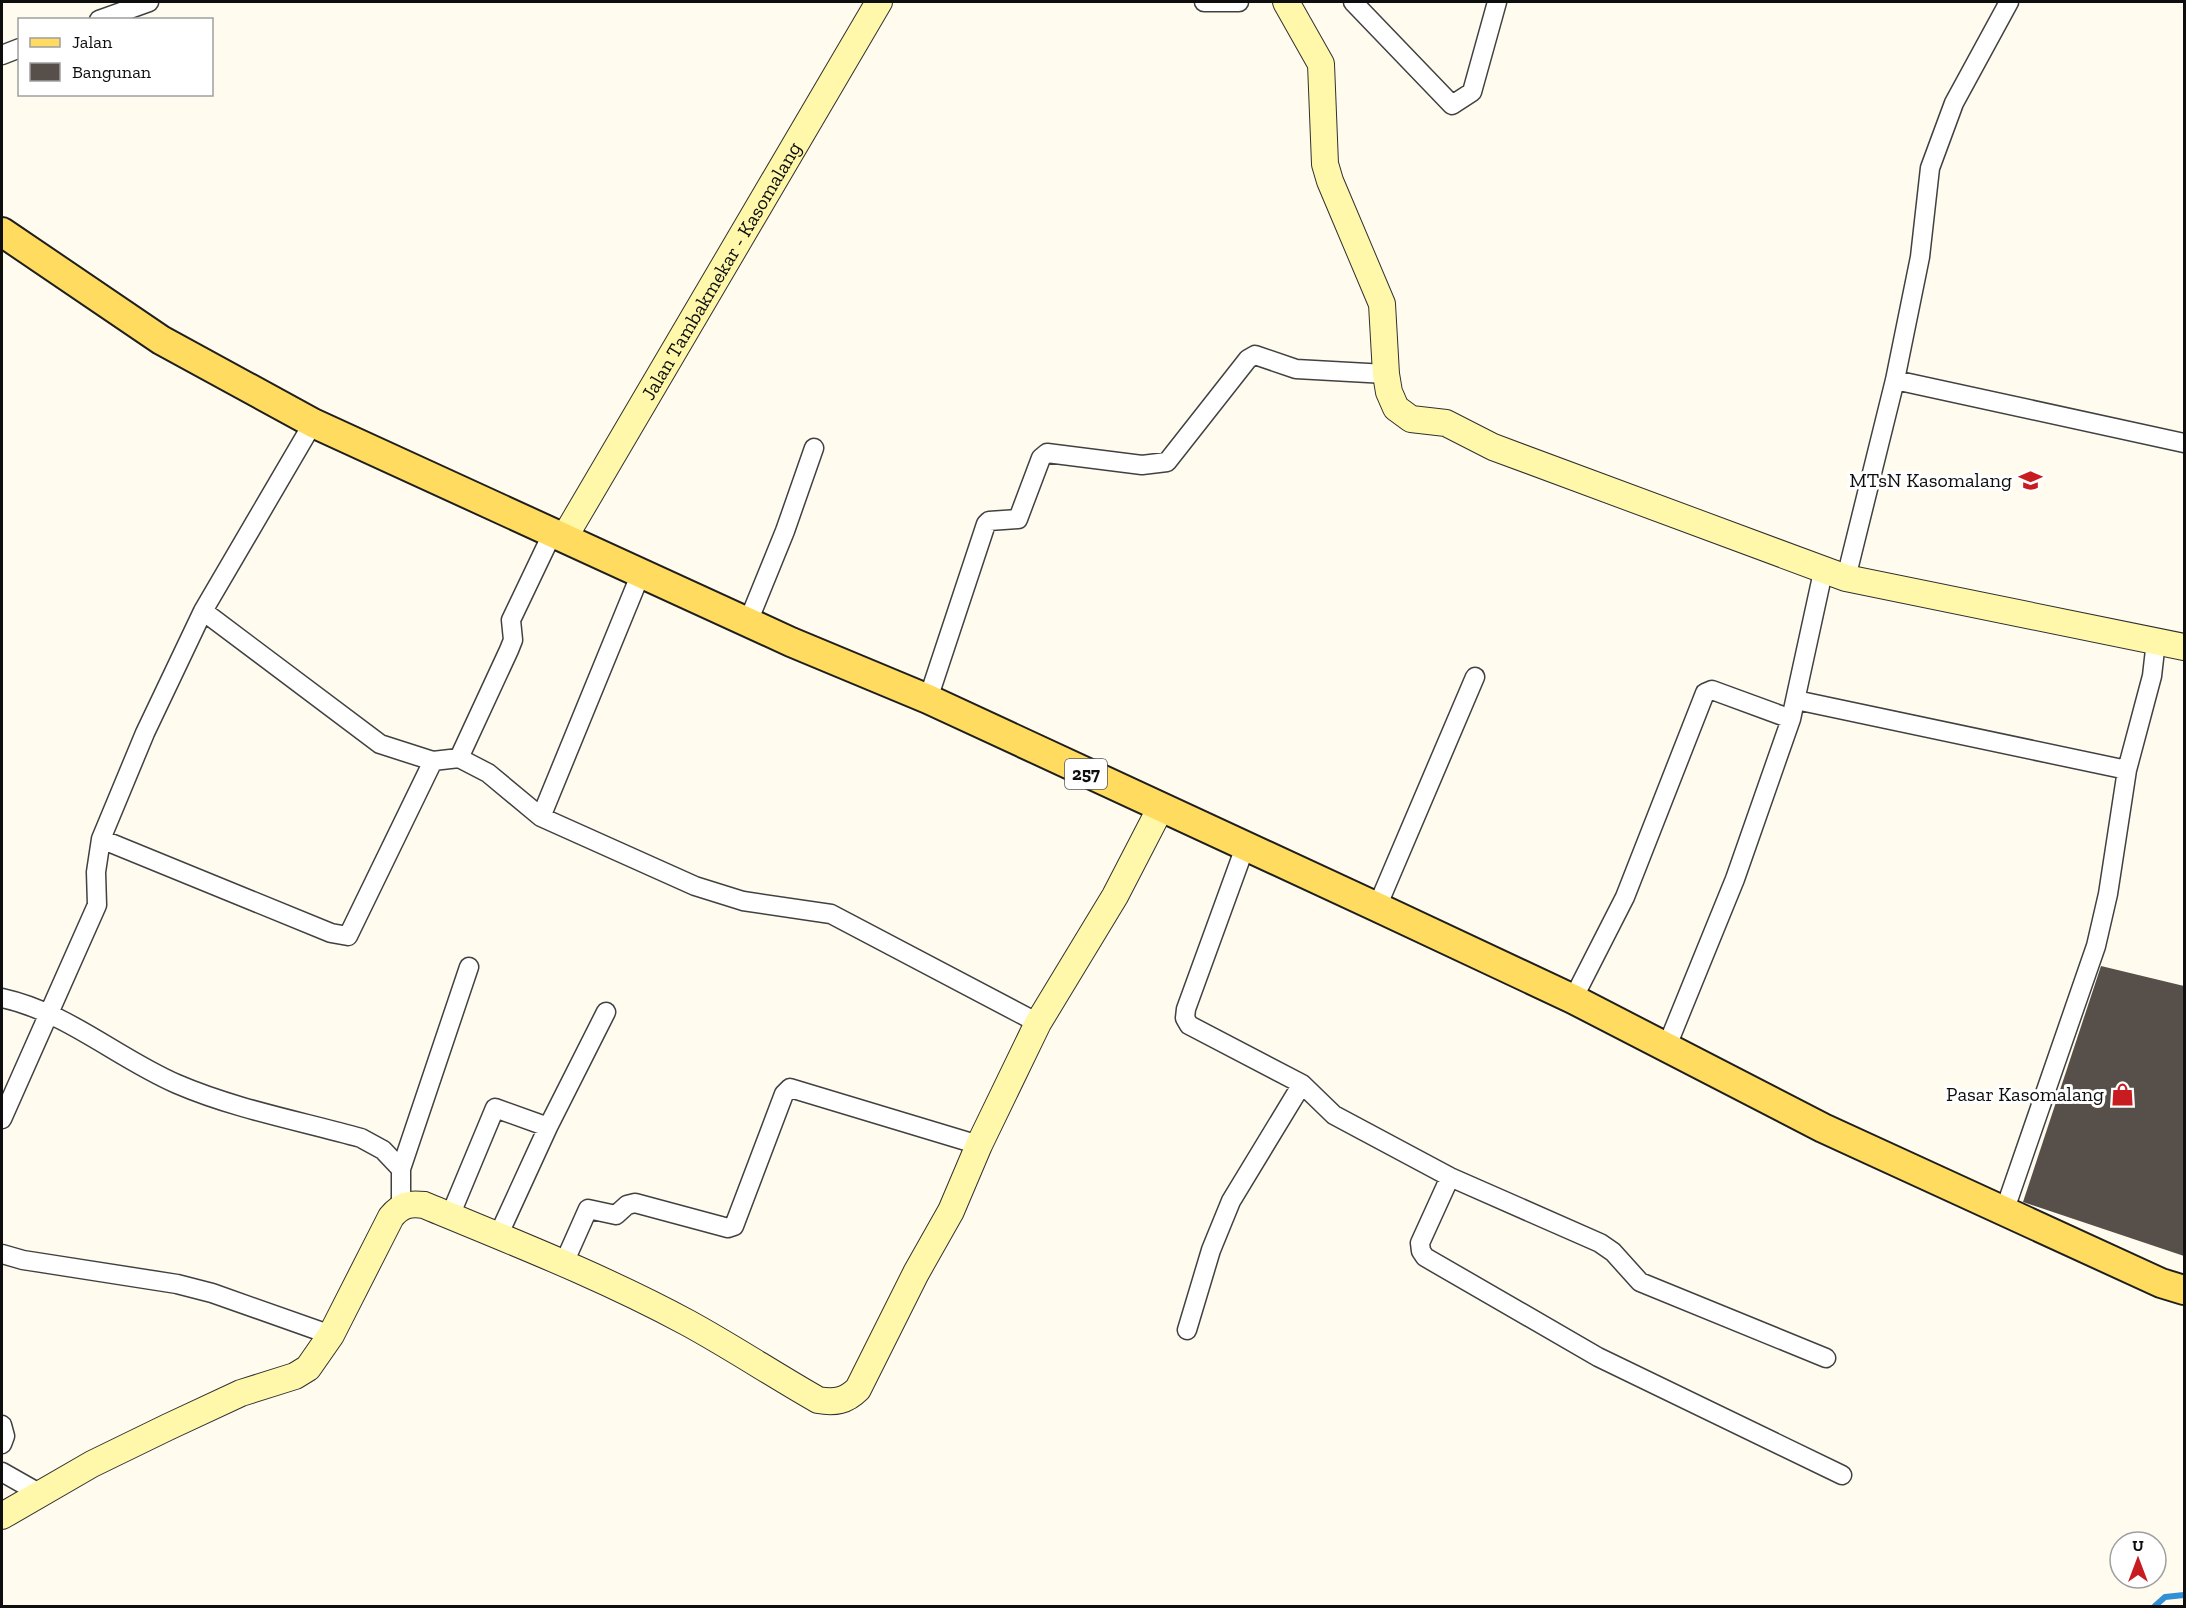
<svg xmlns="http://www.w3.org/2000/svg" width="2186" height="1608" viewBox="0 0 2186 1608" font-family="'Zilla Slab',serif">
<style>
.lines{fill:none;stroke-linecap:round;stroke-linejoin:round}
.stream{stroke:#3290d6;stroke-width:6}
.building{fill:#574f49}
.street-casing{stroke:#414141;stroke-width:21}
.secondary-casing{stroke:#303030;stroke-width:28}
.primary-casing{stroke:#1f1f1f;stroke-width:32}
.street{stroke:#fff;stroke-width:18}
.secondary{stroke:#fff8aa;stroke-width:26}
.primary{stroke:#ffdc5f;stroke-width:28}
.labels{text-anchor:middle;stroke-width:6;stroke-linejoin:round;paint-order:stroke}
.shield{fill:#fff;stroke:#565656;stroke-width:1.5}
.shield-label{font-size:18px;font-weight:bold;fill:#0e0e0e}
.street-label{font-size:20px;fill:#0e0e0e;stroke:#fff}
.poi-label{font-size:20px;fill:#0e0e0e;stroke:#fff;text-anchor:end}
</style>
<rect width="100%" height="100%" fill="#fffcef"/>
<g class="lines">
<path class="stream" d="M2155 1606 2165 1597 2184 1595"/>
</g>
<path class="building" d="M2101 966 2184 986V1256L2023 1202Z"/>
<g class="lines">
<defs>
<path id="street" d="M1204 2H1239
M1353 2 1452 105 1472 92 1497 2
M99 20 149 2
M2 55 20 48
M1895 380 2184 443
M1846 578 1895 380 1920 257 1930 168 1954 103 2009 2
M203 611 380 744 433 761 459 758 488 773 541 817 695 886 743 901 831 914 1038 1023
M748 622 785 531 814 448
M928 699 986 524 989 521 1018 519 1041 458 1047 453 1142 465 1167 462 1248 359 1255 355 1296 369 1386 374
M1796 700 2127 770
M459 758 509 650 513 640 511 620 552 534
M541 817 641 573
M101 839 331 933 348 936 433 761
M1245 847 1186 1009 1185 1018 1189 1025 1302 1084 1334 1115 1450 1177 1600 1243 1613 1252 1640 1282 1826 1358
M1377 907 1475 677
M2 998C67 1012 117 1058 177 1084 235 1109 300 1121 361 1138L383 1150 401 1169V1206
M1573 999 1625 897 1705 693 1712 690 1791 719
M1667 1046 1735 879 1791 719 1823 572
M2 1119 97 905 96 872 101 839 145 733 203 611 313 423
M401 1169 469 967
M1450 1177 1420 1243 1421 1251 1425 1257 1598 1357 1842 1475
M2005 1209 2096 946 2108 894 2127 770 2152 676 2156 641
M450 1216 495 1108 548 1127
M498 1236 548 1127 606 1012
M2 1254 23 1260 177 1284 212 1293 331 1335
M564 1263 588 1209 616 1215 627 1205 635 1203 728 1228 734 1226 784 1094 790 1088 979 1145
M1187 1330 1211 1250 1231 1201 1302 1084
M2 1425 5 1436 2 1444
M2 1472 39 1493"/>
<g id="secondary">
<path d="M1286 2 1321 64 1325 164 1330 181 1382 304 1386 374 1389 392 1396 408 1411 419 1446 423 1493 447 1846 578 2184 647"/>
<path id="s1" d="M564 538 879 2"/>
<path d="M2 1516 92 1464 168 1427 241 1393 295 1376 308 1368 331 1335 391 1217C401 1205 409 1203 424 1205 513 1242 603 1277 688 1323 732 1347 774 1375 818 1400 835 1403 846 1401 858 1389L916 1273 951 1211 979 1145 1038 1023 1115 896 1160 809"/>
</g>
<path id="primary" d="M2 232 161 340 313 423 791 642 928 699 1377 907 1573 999 1823 1128 2161 1283 2184 1290"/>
</defs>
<use href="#street" class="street-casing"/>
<use href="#secondary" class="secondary-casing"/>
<use href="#primary" class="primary-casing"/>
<use href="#street" class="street"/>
<use href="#secondary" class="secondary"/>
<use href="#primary" class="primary"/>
</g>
<defs>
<symbol id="school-bare" viewBox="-9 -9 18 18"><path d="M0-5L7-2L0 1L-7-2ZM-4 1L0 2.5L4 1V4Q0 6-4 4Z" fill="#c71c20" stroke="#fff" stroke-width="2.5" paint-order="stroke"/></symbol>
<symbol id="shop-bare" viewBox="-9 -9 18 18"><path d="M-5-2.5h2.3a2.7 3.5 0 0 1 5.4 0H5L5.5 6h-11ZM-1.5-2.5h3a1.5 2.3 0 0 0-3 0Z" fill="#c71c20" stroke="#fff" stroke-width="2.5" paint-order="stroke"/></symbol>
</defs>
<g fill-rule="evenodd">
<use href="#school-bare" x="2014" y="464" width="33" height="33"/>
<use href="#shop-bare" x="2106" y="1078" width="33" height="33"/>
</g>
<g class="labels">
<rect class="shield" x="1065" y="759" width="42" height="30" rx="4.5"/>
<g class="shield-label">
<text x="1086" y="780">257</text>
</g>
<g class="street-label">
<text dy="7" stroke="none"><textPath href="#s1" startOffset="310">Jalan Tambakmekar - Kasomalang</textPath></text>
</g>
<g class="poi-label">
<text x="2012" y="487">MTsN Kasomalang</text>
<text x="2104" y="1101">Pasar Kasomalang</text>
</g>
</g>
<rect width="2186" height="1608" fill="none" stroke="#0e0e0e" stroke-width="6"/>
<rect x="18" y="18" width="195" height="78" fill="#ffffff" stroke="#9f9f9f" stroke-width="1.5"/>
<rect x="30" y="38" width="30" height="9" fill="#ffdc5f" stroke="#9f9f9f" stroke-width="1.5"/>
<text x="72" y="48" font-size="18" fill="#0e0e0e">Jalan</text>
<rect x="30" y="63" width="30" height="18" fill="#574f49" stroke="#9f9f9f" stroke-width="1.5"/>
<text x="72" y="78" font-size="18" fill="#0e0e0e">Bangunan</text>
<g transform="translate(2138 1560)"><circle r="28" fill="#ffffff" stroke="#9f9f9f" stroke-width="1.5"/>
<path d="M0-4.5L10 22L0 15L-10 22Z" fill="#c71c20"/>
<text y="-9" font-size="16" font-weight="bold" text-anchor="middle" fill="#0e0e0e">U</text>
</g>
</svg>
